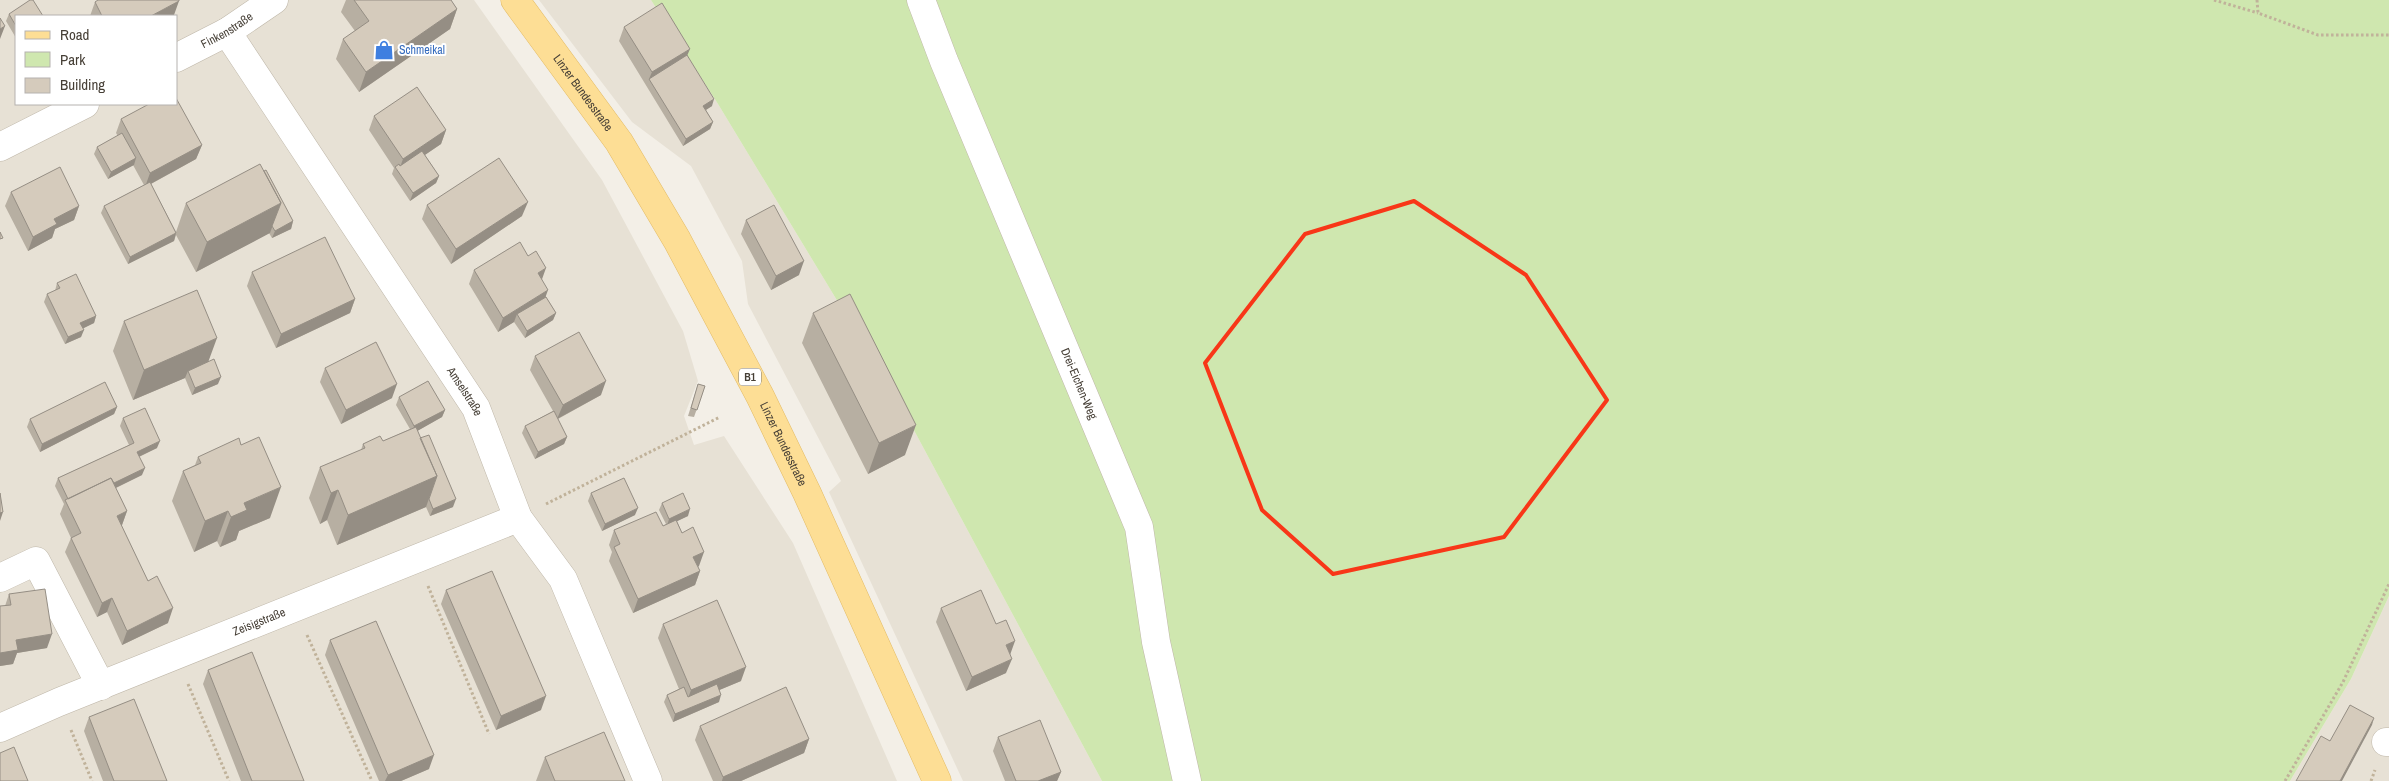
<svg xmlns="http://www.w3.org/2000/svg" width="2389" height="781" viewBox="0 0 2389 781" font-family="'Archivo Narrow',sans-serif">
<style>
.residential{fill:#e7e1d5;fill-rule:evenodd}
.green{fill:#cfe7af}
.lines{fill:none;stroke-linecap:round;stroke-linejoin:round}
.minor-casing{stroke:#bfb7a9;stroke-width:29}
.major-casing{stroke:#e3bb65;stroke-width:29}
.path{stroke:#c0b29a;stroke-width:3;stroke-dasharray:2.5 2.5;stroke-linecap:butt}
.minor{stroke:#fff;stroke-width:28}
.major{stroke:#fdde95;stroke-width:28}
.wall{fill:#b7afa2}
.shaded-wall{fill:#958e84}
.building{fill:#d5cbbc;stroke:#958e84}
.marked{fill:none;stroke:#f83718;stroke-width:4;stroke-linejoin:round}
.labels{text-anchor:middle;stroke-width:4;stroke-linejoin:round;paint-order:stroke}
.shield{fill:#fff;stroke:#7e7972;stroke-width:1}
.shield-label{font-size:11px;font-weight:bold;fill:#463f36}
.street-label{font-size:12px;fill:#463f36;stroke:#fff}
.shop-label{font-size:12px;fill:#366cbe;stroke:#fff;text-anchor:start}
</style>
<rect width="100%" height="100%" fill="#f3efe7"/>
<path class="residential" d="M0 0H474L602 180 683 331 698 381 684 416 694 445 724 436 793 543 897 781H0ZM16 16H176V104H16Z
M539 0H651L718 104 901 406 1102 781H963L829 492 841 481 748 304 742 261 691 166 632 122Z
M2389 596V781H2290L2351 679Z"/>
<path class="green" d="M651 0H2389V596L2351 679 2290 781H1102L901 406 718 104Z"/>
<g class="lines">
<defs>
<g id="minor">
<path id="s1" d="M921 0 944 61 1139 527 1156 642 1187 781"/>
<path id="s2" d="M227 32 476 408 518 518 563 579 648 781"/>
<path id="s3" d="M176 58 227 32 274 0"/>
<path d="M0 147 85 104"/>
<path d="M0 578 36 561 101 686"/>
<path id="s4" d="M0 728 59 702 518 518"/>
<path d="M2386 742H2389"/>
</g>
<g id="major">
<path id="s5" d="M515 0 619 142 677 240 760 396 807 493 937 781"/>
</g>
</defs>
<use href="#minor" class="minor-casing"/>
<use href="#major" class="major-casing"/>
<path class="path" d="M2214 0 2258 13
M2257 0 2258 13 2318 35H2389
M546 504 720 417
M428 586 489 734
M307 635 372 781
M188 684 229 781
M71 730 92 781
M2285 781 2343 682 2389 584
M2371 781 2375 770"/>
<use href="#minor" class="minor"/>
<use href="#major" class="major"/>
</g>
<path class="wall" d="M346 0H451L457 9 450 29 359 92 336 59 343 39 355 31 341 12Z
M95 2 174 15 172 16H90Z
M9 14 16 16V38L6 21Z
M624 27 687 55 712 106 706 110 713 122 710 129 683 146 619 41Z
M374 116 446 130 441 144 425 155 439 176 436 183 410 201 392 174 394 168 369 130Z
M121 119 202 145 196 159 151 184 176 232 186 203 293 221 291 229 272 238 269 233 196 272 176 235 174 241 128 264 101 213 104 206 144 185 133 165 108 179 94 154 97 147 118 136 116 133Z
M11 192 79 206 74 220 55 229 52 238 28 251 5 206Z
M427 205 522 216 451 264 422 219Z
M746 220 799 275 771 290 741 234Z
M474 270 542 279 546 297 556 313 553 320 525 338 514 322 498 332 469 284Z
M252 272 355 299 350 313 276 348 247 286Z
M57 283 96 316 94 323 83 328 81 337 65 344 44 302 47 294 55 291Z
M813 313 905 455 868 474 802 343Z
M124 321 209 361 218 384 192 395 185 378 133 400 113 351Z
M535 356 601 395 558 419 567 437 564 444 535 459 522 433 525 426 553 411 530 370Z
M325 368 392 398 341 424 320 382Z
M698 384 705 386 694 417 688 416Z
M399 397 445 410 442 417 417 431 453 507 430 516 426 507 337 545 327 520 320 524 309 498 320 467 361 450 363 444 383 441 410 429 396 405Z
M117 407 114 414 40 452 27 427 30 419Z
M123 418 157 448 139 457 142 475 116 488 127 511 122 525H121L168 623 122 645 107 612 97 617 65 552 71 538 60 514 64 504 55 486 58 478 129 445 120 426Z
M198 457 270 518 239 531 236 540 220 547 217 541 194 552 172 501 183 471 195 465Z
M591 493 635 515 602 531 588 501Z
M662 503 688 516 677 521 682 533 699 566 698 567 700 571 695 585 633 613 609 561 612 552 609 545 614 530 663 526 666 524 659 510Z
M446 590 541 710 496 730 441 604Z
M9 594 47 648 17 653 13 664 0 666V606H5Z
M941 608 1006 673 966 691 936 622Z
M663 624 741 681 719 690V702L673 722 664 702 667 695 679 689 658 638Z
M330 640 429 769 401 781H379L325 655Z
M208 670 304 781H241L203 684Z
M89 717 167 781H103L84 731Z
M700 726 809 739 804 753 741 781H713L695 740Z
M998 737 1061 772 1057 781H1005L993 751Z
M545 757 625 781H536Z"/>
<path class="shaded-wall" d="M179 1 174 15 172 16H151Z
M457 9 450 29 359 92 366 72Z
M5 26 0 39V29Z
M690 49 684 63 649 79 652 72Z
M714 99 712 106 701 113 703 106Z
M713 122 710 129 683 146 686 139Z
M446 130 441 144 398 173 403 159Z
M202 145 196 159 145 187 150 173Z
M136 158 134 165 108 179 111 172Z
M439 176 436 183 410 201 413 193Z
M528 202 522 216 451 264 456 249Z
M281 203 270 233 196 272 207 242Z
M79 206 74 220 55 229 52 238 28 251 33 237 54 219Z
M293 221 291 229 272 238 275 231Z
M176 233 174 241 128 264 130 257Z
M804 261 799 275 771 290 776 276Z
M546 268 541 282 538 273Z
M548 290 543 304 517 314 514 322 498 332 503 318Z
M355 299 350 313 276 348 281 334Z
M556 313 553 320 525 338 527 331Z
M96 316 94 323 78 331 80 323Z
M84 330 81 337 65 344 68 337Z
M217 338 206 368 188 371 185 378 133 400 144 370Z
M221 377 218 384 192 395 195 388Z
M606 381 601 395 557 419 563 405Z
M397 384 392 398 341 424 346 410Z
M117 407 114 414 40 452 42 444Z
M445 410 442 417 412 434 414 426Z
M916 425 905 455 868 474 879 443Z
M567 437 564 444 535 459 538 452Z
M160 441 157 448 134 459 137 452Z
M145 468 142 475 70 510V504Z
M437 476 426 507 337 545 348 515Z
M281 487 270 518 239 531 236 540 220 547 231 517 244 503Z
M338 490 327 520 320 524 331 493Z
M456 499 453 507 430 516 433 509Z
M638 508 635 515 602 531 605 524Z
M690 509 688 516 667 526 669 519Z
M127 511 122 525 111 530 117 516Z
M228 511 217 541 194 552 205 521Z
M3 512 0 521V513Z
M704 552 699 566 688 571 693 557Z
M700 571 695 585 633 613 638 599Z
M112 598 107 612 97 617 102 603Z
M173 608 168 623 122 645 127 631Z
M52 634 47 648 17 653 13 664 0 666V653L16 640Z
M1015 641 1010 655 1006 645Z
M1012 659 1006 673 966 691 972 677Z
M746 667 741 681 686 704 691 690Z
M721 695 719 702 673 722 675 714Z
M546 696 541 710 496 730 501 716Z
M2374 718 2372 725 2342 781H2340Z
M809 739 804 753 741 781H722L723 777Z
M434 755 429 769 401 781H385L388 775Z
M1061 772 1057 781H1038Z"/>
<path class="building" d="M30 0H33L43 16H16V26L9 14Z
M98 0H179V1L151 16H102L95 2Z
M354 0H451L457 9 366 72 343 39 369 21Z
M662 3 690 49 652 72 624 27Z
M0 18 5 26 0 29Z
M687 55 714 99 703 106 713 122 686 139 649 79Z
M417 87 446 130 403 159 374 116Z
M176 98 202 145 150 173 121 119 149 104H176Z
M122 133 136 158 111 172 97 147Z
M422 151 439 176 413 193 395 167 399 164 400 166Z
M499 158 528 202 456 249 427 205Z
M260 164 281 203 207 242 186 203Z
M60 167 79 206 54 219 57 224 33 237 11 192Z
M266 170 293 221 275 231 272 226 281 203 264 171Z
M150 182 176 233 130 257 104 206Z
M774 205 804 261 776 276 746 220Z
M0 232 3 238 0 239Z
M325 237 355 299 281 334 252 272Z
M520 242 528 256 536 251 546 268 538 273 548 290 503 318 474 270Z
M76 274 96 316 80 323 84 330 68 337 47 294 60 288 57 283Z
M197 290 217 338 144 370 124 321Z
M850 294 916 425 879 443 813 313Z
M546 297 556 313 527 331 517 314Z
M579 332 606 381 563 405 535 356Z
M376 342 397 384 346 410 325 368Z
M214 359 221 377 195 388 188 371Z
M428 381 445 410 414 426 399 397Z
M105 382 117 407 42 444 30 419Z
M698 384 705 386 697 410 691 408Z
M145 408 160 441 137 452 145 468 114 483 111 478 68 499 58 478 134 443 123 418Z
M554 411 567 437 538 452 525 426Z
M416 427 437 476 348 515 338 490 331 493 320 467 365 448 363 444 380 436 383 441Z
M429 435 456 499 433 509 429 499 437 476 420 438Z
M259 437 281 487 244 503 247 510 231 517 228 511 205 521 183 471 201 463 198 457 239 438 241 445Z
M111 478 127 511 117 516 148 581 157 576 173 608 127 631 112 598 102 603 71 538 81 533 65 500Z
M624 478 638 508 605 524 591 493Z
M0 493 3 512 0 513Z
M683 493 690 509 669 519 662 503Z
M656 512 663 526 676 520 682 533 693 527 704 552 693 557 700 571 638 599 614 547 620 544 614 530Z
M492 571 546 696 501 716 446 590Z
M45 589 52 634 16 640 18 650 0 653V606L11 605 9 594Z
M981 590 996 624 1006 620 1015 641 1006 645 1012 659 972 677 941 608Z
M717 600 746 667 691 690 663 624Z
M376 621 434 755 388 775 330 640Z
M252 652 304 781H252L208 670Z
M717 684 721 695 675 714 667 695 684 687 688 697Z
M786 687 809 739 723 777 700 726Z
M134 699 167 781H114L89 717Z
M2350 705 2374 718 2340 781H2296L2321 736 2330 741Z
M1040 720 1061 772 1038 781H1016L998 737Z
M604 732 625 781H555L545 757Z
M14 747 28 781H0V753Z"/>
<path class="marked" d="M1414 201 1526 275 1607 400 1504 537 1333 574 1262 510 1205 363 1305 234Z"/>
<defs>
<symbol id="shop-bare" viewBox="-9 -9 18 18"><path d="M-5-2.5h2.3a2.7 3.5 0 0 1 5.4 0H5L5.5 6h-11ZM-1.5-2.5h3a1.5 2.3 0 0 0-3 0Z" fill="#3f7fe0" stroke="#fff" stroke-width="2.5" paint-order="stroke"/></symbol>
</defs>
<g fill-rule="evenodd">
<use href="#shop-bare" x="370" y="36" width="28" height="28"/>
</g>
<g class="labels">
<rect class="shield" x="739" y="368.5" width="22" height="17" rx="4"/>
<g class="shield-label">
<text x="750" y="381">B1</text>
</g>
<g class="street-label">
<text dy="4" stroke="none"><textPath href="#s3" startOffset="58">Finkenstraße</textPath></text>
<text dy="4" stroke="none"><textPath href="#s5" startOffset="115">Linzer Bundesstraße</textPath></text>
<text dy="4" stroke="none"><textPath href="#s1" startOffset="415">Drei-Eichen-Weg</textPath></text>
<text dy="4" stroke="none"><textPath href="#s2" startOffset="431">Amselstraße</textPath></text>
<text dy="4" stroke="none"><textPath href="#s5" startOffset="520">Linzer Bundesstraße</textPath></text>
<text dy="4" stroke="none"><textPath href="#s4" startOffset="280">Zeisigstraße</textPath></text>
</g>
<g class="shop-label">
<text x="399" y="54">Schmeikal</text>
</g>
</g>
<rect x="15" y="15" width="162" height="90" fill="#ffffff" stroke="#b5b2af"/>
<rect x="25" y="31" width="25" height="8" fill="#fdde95" stroke="#b5b2af"/>
<text x="60" y="40" font-size="15" fill="#463f36">Road</text>
<rect x="25" y="52" width="25" height="15" fill="#cfe7af" stroke="#b5b2af"/>
<text x="60" y="65" font-size="15" fill="#463f36">Park</text>
<rect x="25" y="78" width="25" height="15" fill="#d5cbbc" stroke="#b5b2af"/>
<text x="60" y="90" font-size="15" fill="#463f36">Building</text>
</svg>
